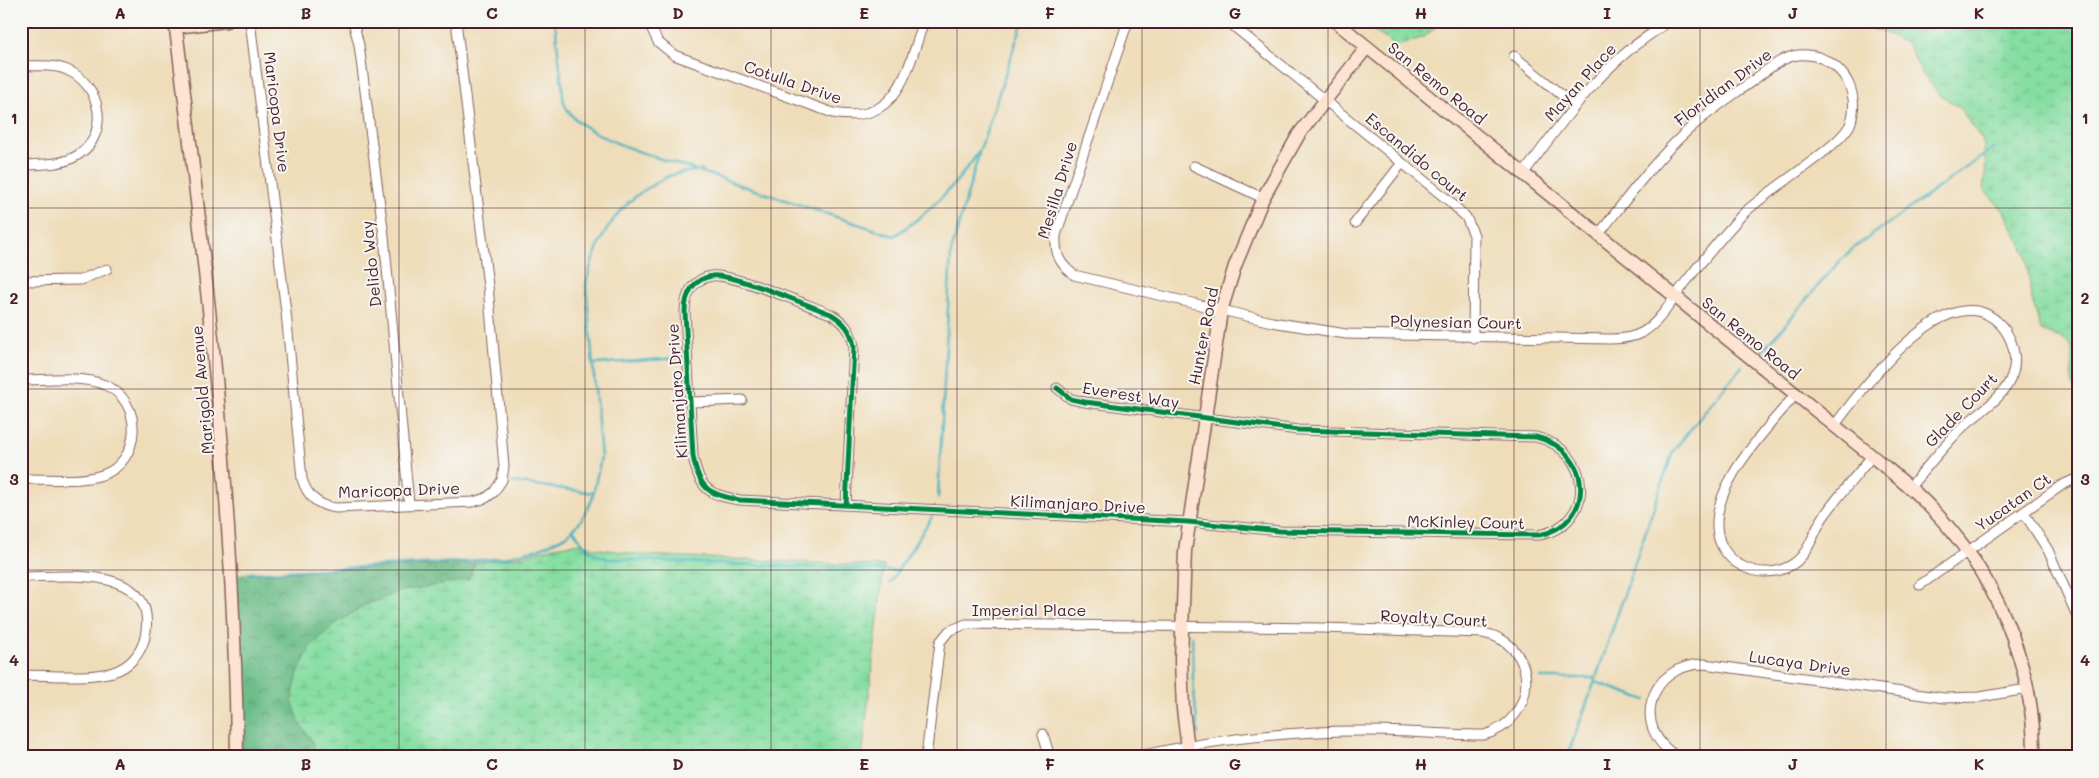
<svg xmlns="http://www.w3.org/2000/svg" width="2099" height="778" viewBox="0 0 2099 778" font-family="Mali,sans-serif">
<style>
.forest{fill:url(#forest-crowns);stroke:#5b6e5a}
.wetland{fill:url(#wetland-marsh);stroke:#687e66}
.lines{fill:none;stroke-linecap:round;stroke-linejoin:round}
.stream{stroke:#42b1bd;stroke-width:2.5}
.street-casing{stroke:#84625d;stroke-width:11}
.secondary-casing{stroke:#84625d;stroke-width:15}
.street{stroke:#fff;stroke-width:9}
.secondary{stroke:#fde3d1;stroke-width:12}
.cycleway-casing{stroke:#f6f6f2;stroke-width:8}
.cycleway{stroke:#00873e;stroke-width:5}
.grid{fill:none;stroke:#4a1f2b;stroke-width:1;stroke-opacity:0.55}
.labels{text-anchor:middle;stroke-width:4;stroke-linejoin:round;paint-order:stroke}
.street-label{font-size:16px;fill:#4a1f2b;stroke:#f6f6f2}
.neatline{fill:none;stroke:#4a1f2b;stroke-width:2}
.grid-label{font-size:16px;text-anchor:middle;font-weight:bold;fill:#4a1f2b}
</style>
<defs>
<pattern id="forest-crowns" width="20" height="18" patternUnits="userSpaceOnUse" patternTransform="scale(1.25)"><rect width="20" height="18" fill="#6cbd88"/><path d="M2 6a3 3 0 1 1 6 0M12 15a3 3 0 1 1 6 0" fill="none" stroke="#5b996f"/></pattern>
<pattern id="wetland-marsh" width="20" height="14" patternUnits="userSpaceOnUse" patternTransform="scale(1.25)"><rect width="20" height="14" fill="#86dea2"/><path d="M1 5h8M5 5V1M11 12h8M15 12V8" fill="none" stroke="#75be8c"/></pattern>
</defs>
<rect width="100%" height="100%" fill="#f6f6f2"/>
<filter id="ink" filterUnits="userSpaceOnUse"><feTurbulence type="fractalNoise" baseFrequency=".02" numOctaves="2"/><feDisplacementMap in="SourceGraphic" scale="10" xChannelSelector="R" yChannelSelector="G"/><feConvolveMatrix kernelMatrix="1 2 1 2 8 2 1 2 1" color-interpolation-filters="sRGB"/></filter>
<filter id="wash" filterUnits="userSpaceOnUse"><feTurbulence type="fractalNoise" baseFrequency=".0096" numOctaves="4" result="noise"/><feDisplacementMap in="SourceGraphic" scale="20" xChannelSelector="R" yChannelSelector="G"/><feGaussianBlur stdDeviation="1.12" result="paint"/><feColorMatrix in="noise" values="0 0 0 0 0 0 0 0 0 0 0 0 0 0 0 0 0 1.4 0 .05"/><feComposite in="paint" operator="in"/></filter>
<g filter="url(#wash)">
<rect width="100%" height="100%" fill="#efddba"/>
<path class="forest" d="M475 563 469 579 443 585 300 724 313 742 317 757H282L279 754 241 749 236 575Z"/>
<path class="wetland" d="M1369 21H1443L1424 37 1397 46 1374 31Z
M1838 21H2078V392L2072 386V346L2061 338 2041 331 2031 296 2026 255 2004 211 1983 189 1986 168 1983 141 1959 107 1939 94 1921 72 1908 44 1881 31Z
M580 543 595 548 642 555 884 566 862 757H317L313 742 300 724 292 700 297 676 310 647 335 624 366 605 398 592 469 579 475 563 519 557 554 547Z"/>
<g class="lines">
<path class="stream" d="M555 21C557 42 559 62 562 82 563 89 562 99 565 105 579 142 689 165 725 180L894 236C928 214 958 183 980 150
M1762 351C1793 318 1819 281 1851 250L1994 148
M595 364 678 358
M512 482 594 493
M938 498 951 252 980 150 1023 21
M573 529C584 547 588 552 608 559L898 571
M248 573 460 562 502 558 538 549 566 536 580 522 592 500 601 457 586 284C595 243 614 207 651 186 658 182 665 177 672 175 681 172 692 172 702 170
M890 583 932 517
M1192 635 1193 680 1198 734
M1540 678H1596
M1595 682 1646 700
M1199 750V757
M1176 756V757
M1567 757 1596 678 1673 451 1742 366"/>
</g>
</g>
<g filter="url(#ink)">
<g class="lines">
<defs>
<path id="street" d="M250 21 286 312 302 479C307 496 318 506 336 508L473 502 486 498 494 492 502 480 504 466 488 286 456 21
M353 21 359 45 384 236 409 504
M648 21 658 42 674 55 833 113C899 126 907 70 924 21
M1128 21 1056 235C1055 255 1059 263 1074 275L1272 322 1346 334 1610 339C1622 339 1633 338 1643 332 1660 322 1673 299 1685 283 1702 261 1721 238 1740 217 1763 192 1844 146 1851 122 1857 104 1852 83 1839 70 1828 59 1813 54 1798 55 1782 57 1767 70 1755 79 1732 96 1707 112 1686 132 1653 162 1626 200 1598 235
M1227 21 1448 200 1466 217 1474 235 1473 338
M1514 56 1575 106
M21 66C36 66 53 64 67 70 101 84 111 134 78 155 61 166 41 164 21 165
M1194 166 1263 198
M1523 174C1555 132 1587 85 1628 51 1641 40 1656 31 1669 21
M1355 223 1402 163
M21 281 80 280 107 269
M21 380C47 380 81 375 105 385 144 401 142 462 102 475 77 483 47 478 21 479
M1795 395C1767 429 1702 493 1720 542 1725 554 1734 563 1746 568 1762 575 1783 573 1797 561 1811 549 1814 530 1824 516 1839 495 1856 476 1872 456
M691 402 742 400
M1834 426C1861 390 1955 262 2005 330 2015 345 2018 364 2010 380 2001 400 1980 411 1965 425 1945 444 1928 466 1910 487
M846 505 854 346C851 330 844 322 831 314 809 306 732 273 712 276 693 279 685 294 685 312L693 456C699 489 709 495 740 500L1188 522 1280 531 1539 535C1596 524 1594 451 1536 437L1298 430 1085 402 1071 399 1057 388
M2024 513 2048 550 2078 618
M21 577C65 577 160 563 145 637 141 654 129 667 113 672 87 679 49 675 21 675
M1920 585 2062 485 2078 478
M1043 734 1050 757
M926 757 940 642 949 631 966 624 1321 628 1483 633C1541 644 1539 720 1484 735 1446 735 1408 731 1370 731 1290 730 1211 740 1133 757
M1678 757C1629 729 1649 664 1704 664L1944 698 1980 697 2027 689"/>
<path id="secondary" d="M175 21C206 266 235 510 237 757
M1335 21 1872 456C1891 472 1912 488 1929 506 1994 571 2035 664 2034 757
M176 27 226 21
M1189 757 1183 709 1181 660 1185 551 1221 311 1235 266 1263 198 1299 134 1367 47"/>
</defs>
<use href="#street" class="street-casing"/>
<use href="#secondary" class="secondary-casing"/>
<use href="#street" class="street"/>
<use href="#secondary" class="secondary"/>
<defs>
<path id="cycleway" d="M846 505 854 346C851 330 844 322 831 314 809 306 732 273 712 276 693 279 685 294 685 312L693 456C699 489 709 495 740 500L1188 522 1280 531 1539 535C1596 524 1594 451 1536 437L1298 430 1085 402 1071 399 1057 388"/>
</defs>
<use href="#cycleway" class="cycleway-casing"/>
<use href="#cycleway" class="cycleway"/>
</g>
</g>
<path class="grid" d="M213 21V757M399 21V757M585 21V757M771 21V757M957 21V757M1142 21V757M1328 21V757M1514 21V757M1700 21V757M1886 21V757M21 208H2078M21 389H2078M21 570H2078"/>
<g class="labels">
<g class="street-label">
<text transform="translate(793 82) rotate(19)" y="6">Cotulla Drive</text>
<text transform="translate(1580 82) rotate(-48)" y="6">Mayan Place</text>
<text transform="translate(1437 83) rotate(39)" y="6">San Remo Road</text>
<text transform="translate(1723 87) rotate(-37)" y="6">Floridian Drive</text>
<text transform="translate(277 112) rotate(83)" y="6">Maricopa Drive</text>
<text transform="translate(1417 157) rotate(40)" y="6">Escandido court</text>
<text transform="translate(1057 190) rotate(-73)" y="6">Mesilla Drive</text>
<text transform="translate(371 264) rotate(-96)" y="6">Delido Way</text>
<text transform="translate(1456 322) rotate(1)" y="6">Polynesian Court</text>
<text transform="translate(1203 336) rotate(-79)" y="6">Hunter Road</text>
<text transform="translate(1751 338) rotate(39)" y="6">San Remo Road</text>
<text transform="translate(202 390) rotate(-95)" y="6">Marigold Avenue</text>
<text transform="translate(677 391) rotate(-94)" y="6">Kilimanjaro Drive</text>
<text transform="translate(1131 395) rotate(9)" y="6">Everest Way</text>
<text transform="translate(1961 410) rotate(-46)" y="6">Glade Court</text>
<text transform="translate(399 490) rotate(-2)" y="6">Maricopa Drive</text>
<text transform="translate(2013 502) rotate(-35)" y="6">Yucatan Ct</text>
<text transform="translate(1078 504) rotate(3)" y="6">Kilimanjaro Drive</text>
<text transform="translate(1466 522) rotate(1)" y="6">McKinley Court</text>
<text x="1029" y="616">Imperial Place</text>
<text transform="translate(1434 618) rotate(3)" y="6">Royalty Court</text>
<text transform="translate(1800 663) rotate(8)" y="6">Lucaya Drive</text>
</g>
</g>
<rect width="2099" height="778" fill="none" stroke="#f6f6f2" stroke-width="55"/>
<rect x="28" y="28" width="2044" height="722" class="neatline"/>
<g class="grid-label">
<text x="120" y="19">A</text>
<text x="306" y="19">B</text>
<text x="492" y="19">C</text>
<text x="678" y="19">D</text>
<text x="864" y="19">E</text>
<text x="1050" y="19">F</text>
<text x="1235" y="19">G</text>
<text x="1421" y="19">H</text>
<text x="1607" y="19">I</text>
<text x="1793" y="19">J</text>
<text x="1979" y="19">K</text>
<text x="14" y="124">1</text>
<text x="2085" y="124">1</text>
<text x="14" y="304">2</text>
<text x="2085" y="304">2</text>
<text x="14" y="485">3</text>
<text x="2085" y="485">3</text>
<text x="14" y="666">4</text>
<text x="2085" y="666">4</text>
<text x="120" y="770">A</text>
<text x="306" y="770">B</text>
<text x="492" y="770">C</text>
<text x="678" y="770">D</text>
<text x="864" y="770">E</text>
<text x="1050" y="770">F</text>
<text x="1235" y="770">G</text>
<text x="1421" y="770">H</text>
<text x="1607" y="770">I</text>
<text x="1793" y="770">J</text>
<text x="1979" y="770">K</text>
</g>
</svg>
